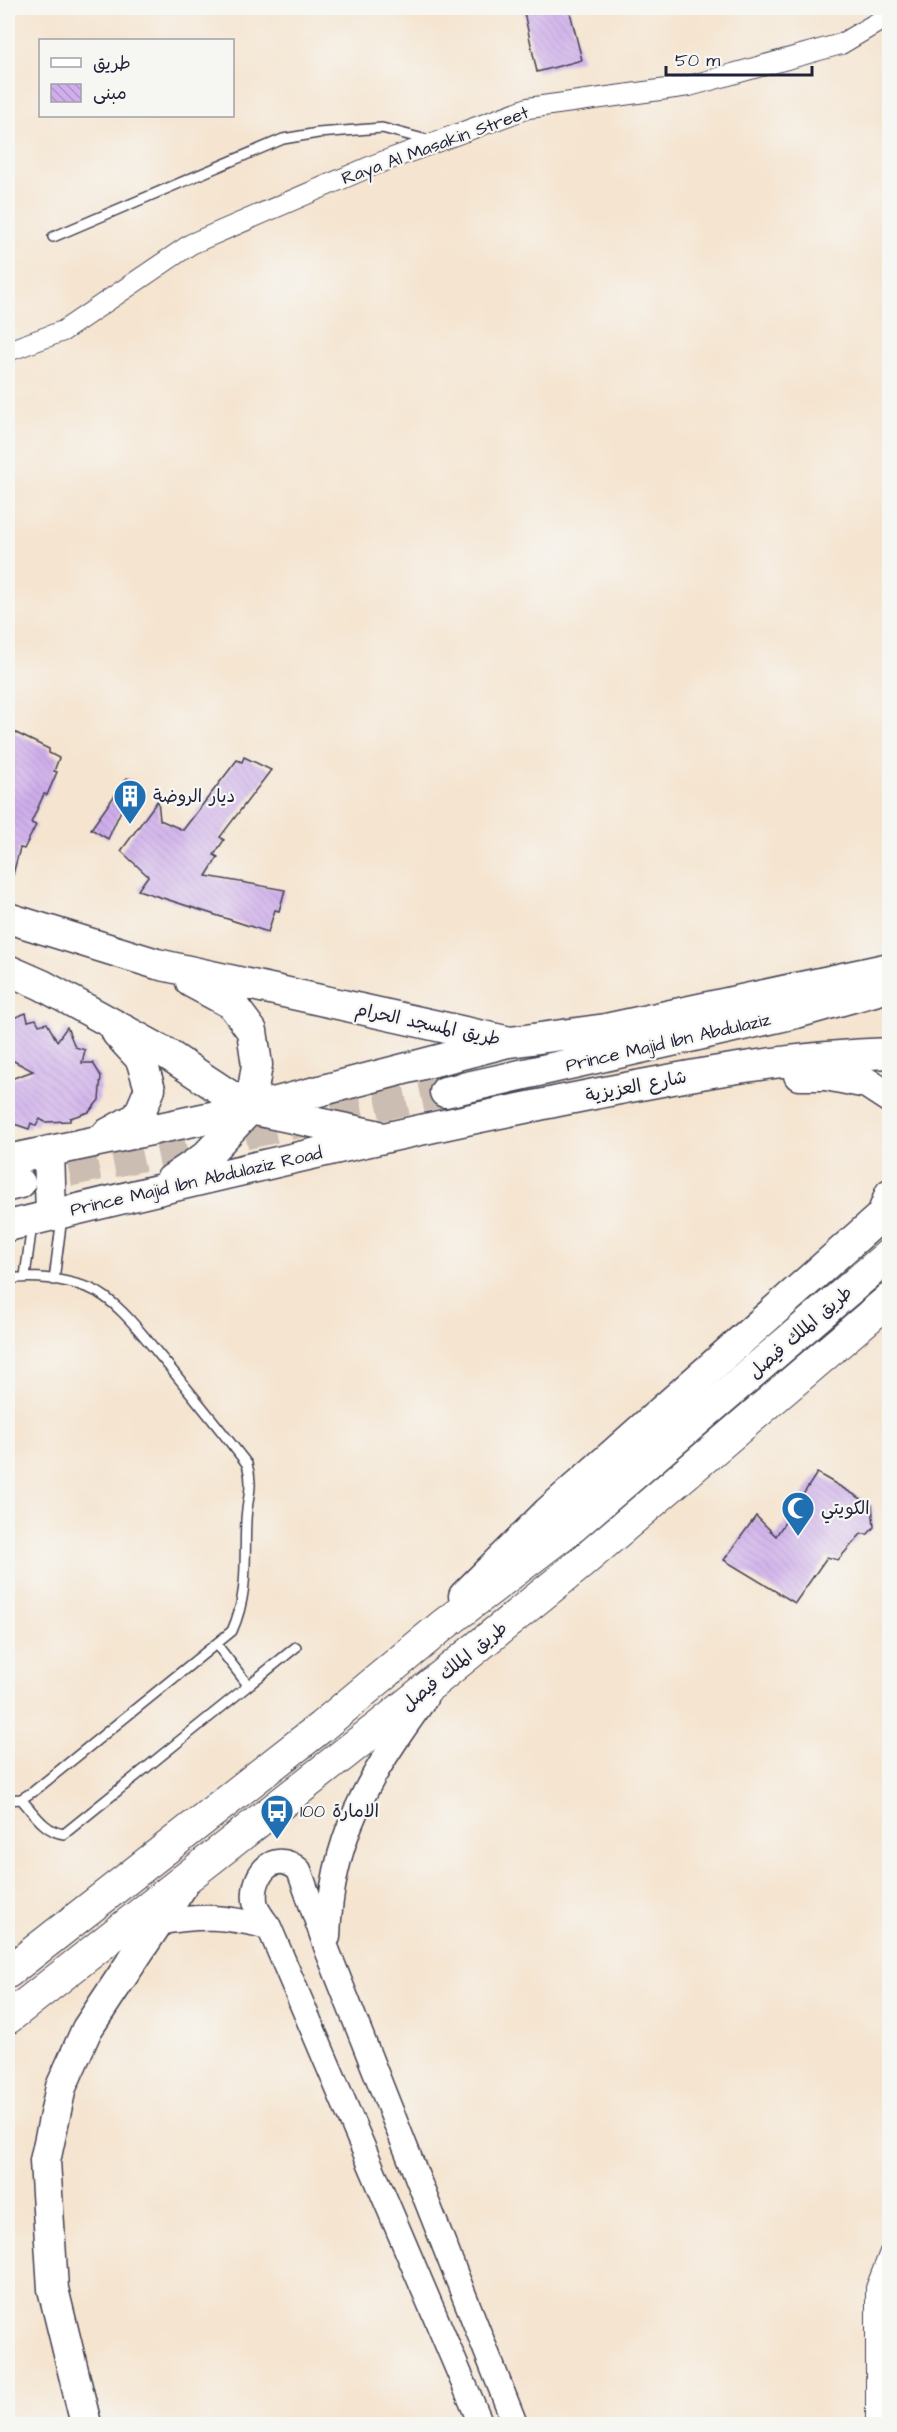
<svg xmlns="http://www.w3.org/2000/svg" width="897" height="2432" viewBox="0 0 897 2432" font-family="'Architects Daughter','Playpen Sans Arabic',sans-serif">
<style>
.building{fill:url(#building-back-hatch)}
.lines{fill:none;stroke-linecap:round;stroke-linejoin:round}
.primary-tunnel{stroke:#cbbdb1;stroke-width:30;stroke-dasharray:30 15;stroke-linecap:butt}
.service-casing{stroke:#423f51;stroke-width:12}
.minor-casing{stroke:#423f51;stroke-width:22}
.tertiary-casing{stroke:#423f51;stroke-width:27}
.primary-casing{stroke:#423f51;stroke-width:33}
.trunk-casing{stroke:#423f51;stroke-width:34}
.service{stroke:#fff;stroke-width:9}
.minor{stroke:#fff;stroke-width:20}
.tertiary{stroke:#fff;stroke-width:24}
.primary{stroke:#fff;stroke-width:30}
.trunk{stroke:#fff;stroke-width:32}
.labels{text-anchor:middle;stroke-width:4.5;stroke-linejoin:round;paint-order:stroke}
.street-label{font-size:18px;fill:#22223b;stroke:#f6f6f2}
.poi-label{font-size:18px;fill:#22223b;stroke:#f6f6f2;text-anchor:start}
</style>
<defs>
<pattern id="building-back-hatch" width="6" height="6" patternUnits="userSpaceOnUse" patternTransform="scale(1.5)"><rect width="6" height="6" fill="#cfaeeb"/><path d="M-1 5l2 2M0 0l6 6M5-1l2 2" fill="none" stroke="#b195ca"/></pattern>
</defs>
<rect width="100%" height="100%" fill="#f6f6f2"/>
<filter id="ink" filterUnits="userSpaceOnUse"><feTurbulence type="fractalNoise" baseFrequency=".0167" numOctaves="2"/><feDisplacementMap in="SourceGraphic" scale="12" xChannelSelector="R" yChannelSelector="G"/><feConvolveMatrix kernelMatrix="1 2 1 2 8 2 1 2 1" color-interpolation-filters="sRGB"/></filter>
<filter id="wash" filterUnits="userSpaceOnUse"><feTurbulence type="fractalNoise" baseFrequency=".008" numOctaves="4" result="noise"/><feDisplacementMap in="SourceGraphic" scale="24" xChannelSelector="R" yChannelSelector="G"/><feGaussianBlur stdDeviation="1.35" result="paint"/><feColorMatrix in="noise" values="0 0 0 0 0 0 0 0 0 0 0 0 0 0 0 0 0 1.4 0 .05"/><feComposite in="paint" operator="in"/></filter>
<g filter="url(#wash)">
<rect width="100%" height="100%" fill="#f5e4cf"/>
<g id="blocks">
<path class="building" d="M523 8H569L582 60 537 72Z
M12 731 49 749V753L59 758 54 771 57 772 47 795 44 794 31 823 36 825 24 849 20 848 12 878 8 877V738Z
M244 757 271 770 220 837 224 840 214 855 218 857 206 876 285 890 279 911 275 910 268 932 138 890 148 876 121 851 158 800 160 820 183 830 237 760 242 762Z
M127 778 134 782 108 839 91 829Z
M26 1013 28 1021 36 1019 39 1025 47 1023 57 1041 67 1027 75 1047 85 1050 82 1063H93L101 1076 99 1100 89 1112 70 1118V1121L45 1122 40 1119 36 1126 31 1123 29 1129 8 1122V1080L33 1071 8 1058V1020Z
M817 1473 872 1505 874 1527 868 1534H861L838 1560 827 1557 795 1603 724 1560 756 1516 776 1536Z"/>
</g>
</g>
<g filter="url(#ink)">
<use href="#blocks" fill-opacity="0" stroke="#423f51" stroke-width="1.5"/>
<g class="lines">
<path class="primary-tunnel" d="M25 1181 445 1092"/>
<defs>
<path id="service" d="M53 237 283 139 318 133 382 128 431 141
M25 1276 32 1225
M8 1279C33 1275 64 1279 89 1288 118 1299 147 1341 167 1364 194 1397 221 1430 247 1464 254 1487 247 1498 246 1520 244 1560 249 1593 232 1631L34 1791 21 1799 8 1800
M54 1280 62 1217
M217 1645 248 1685
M21 1799C33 1812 45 1832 64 1834L296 1647"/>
<path id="minor" d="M8 351 63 331 191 244 374 165 528 108 689 86 841 44 890 15
M876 2424V2288L890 2252"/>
<path id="tertiary" d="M157 1923C203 1915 223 1916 269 1927
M328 1937C331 1838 368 1777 425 1699
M481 2424 269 1927C265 1921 258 1913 256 1906 249 1879 272 1846 299 1870L328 1952 515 2424"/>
<path id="primary" d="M8 918 157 964 510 1042 606 1029 890 968
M8 970 42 985 164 1052 250 1109 375 1135
M799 1075H826L867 1083 890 1098
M445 1092 796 1013 881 989
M107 1134 138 1117 150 1089 141 1059 117 1033
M49 1151 51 1215
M8 1160 250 1109 504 1043
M171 1180 205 1157 250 1109 257 1065 252 1031 232 1004 191 982
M8 1186 20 1183
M8 1226C184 1183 361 1141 539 1105 655 1082 771 1057 890 1053
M464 1596 548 1512 882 1215 890 1194
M86 2424 53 2289 45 2161 61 2087 87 2029 184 1883"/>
<path id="trunk" d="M8 1972 321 1727 442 1626 572 1527 890 1254
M8 2018 381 1725 580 1564 890 1299"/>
</defs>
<use href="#service" class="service-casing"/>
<use href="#minor" class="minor-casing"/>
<use href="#tertiary" class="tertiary-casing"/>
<use href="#primary" class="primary-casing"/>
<use href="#trunk" class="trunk-casing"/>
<use href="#service" class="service"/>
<use href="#minor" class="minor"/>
<use href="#tertiary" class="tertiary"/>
<use href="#primary" class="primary"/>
<use href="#trunk" class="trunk"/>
</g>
</g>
<defs>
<symbol id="building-pin" viewBox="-11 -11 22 30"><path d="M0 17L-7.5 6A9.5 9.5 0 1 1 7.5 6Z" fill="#1f6fb2" stroke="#f6f6f2"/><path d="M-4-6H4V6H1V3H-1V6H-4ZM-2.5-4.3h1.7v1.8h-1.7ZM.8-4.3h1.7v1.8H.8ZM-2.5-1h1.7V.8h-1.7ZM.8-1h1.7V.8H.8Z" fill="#fff"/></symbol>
<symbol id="mosque-pin" viewBox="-11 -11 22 30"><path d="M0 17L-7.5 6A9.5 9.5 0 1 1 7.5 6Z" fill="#1f6fb2" stroke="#f6f6f2"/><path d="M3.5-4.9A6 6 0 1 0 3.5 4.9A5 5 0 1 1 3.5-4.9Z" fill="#fff"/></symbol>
<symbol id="bus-pin" viewBox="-11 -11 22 30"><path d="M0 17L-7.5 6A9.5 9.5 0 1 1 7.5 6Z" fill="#1f6fb2" stroke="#f6f6f2"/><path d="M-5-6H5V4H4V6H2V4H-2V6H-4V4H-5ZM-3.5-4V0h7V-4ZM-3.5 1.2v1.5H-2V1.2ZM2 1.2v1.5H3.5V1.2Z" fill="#fff"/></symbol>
</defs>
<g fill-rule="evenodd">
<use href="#building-pin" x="111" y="777" width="38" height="52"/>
<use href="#mosque-pin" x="779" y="1489" width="38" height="52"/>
<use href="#bus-pin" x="258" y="1792" width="38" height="52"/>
</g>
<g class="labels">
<g class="street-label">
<text transform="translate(435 145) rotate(-20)" y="6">Raya Al Masakin Street</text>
<text transform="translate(428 1024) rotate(12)" y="6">طريق المسجد الحرام</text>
<text transform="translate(668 1042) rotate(-13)" y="6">Prince Majid Ibn Abdulaziz</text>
<text transform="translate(636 1086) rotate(-11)" y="6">شارع العزيزية</text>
<text transform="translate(196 1181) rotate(-13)" y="6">Prince Majid Ibn Abdulaziz Road</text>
<text transform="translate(800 1332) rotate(-41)" y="6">طريق الملك فيصل</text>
<text transform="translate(454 1666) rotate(-39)" y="6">طريق الملك فيصل</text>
</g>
<g class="poi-label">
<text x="153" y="802">ديار الروضة</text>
<text x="821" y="1514">الكويتي</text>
<text x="300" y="1817">الامارة 100</text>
</g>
</g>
<rect width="897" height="2432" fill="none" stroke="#f6f6f2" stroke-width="30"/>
<rect x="39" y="39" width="195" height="78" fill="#f6f6f2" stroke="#a1a1a9" stroke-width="1.5"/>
<rect x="51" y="58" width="30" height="9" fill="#ffffff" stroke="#a1a1a9" stroke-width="1.5"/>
<text x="93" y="69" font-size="18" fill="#22223b">طريق</text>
<rect x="51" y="84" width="30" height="18" fill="url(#building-back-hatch)" stroke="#a1a1a9" stroke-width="1.5"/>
<text x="93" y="99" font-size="18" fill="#22223b">مبنى</text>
<path d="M666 66v9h146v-9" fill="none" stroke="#22223b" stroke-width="3"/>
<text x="675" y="66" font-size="18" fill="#22223b" stroke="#f6f6f2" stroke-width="4.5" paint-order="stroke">50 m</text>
</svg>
